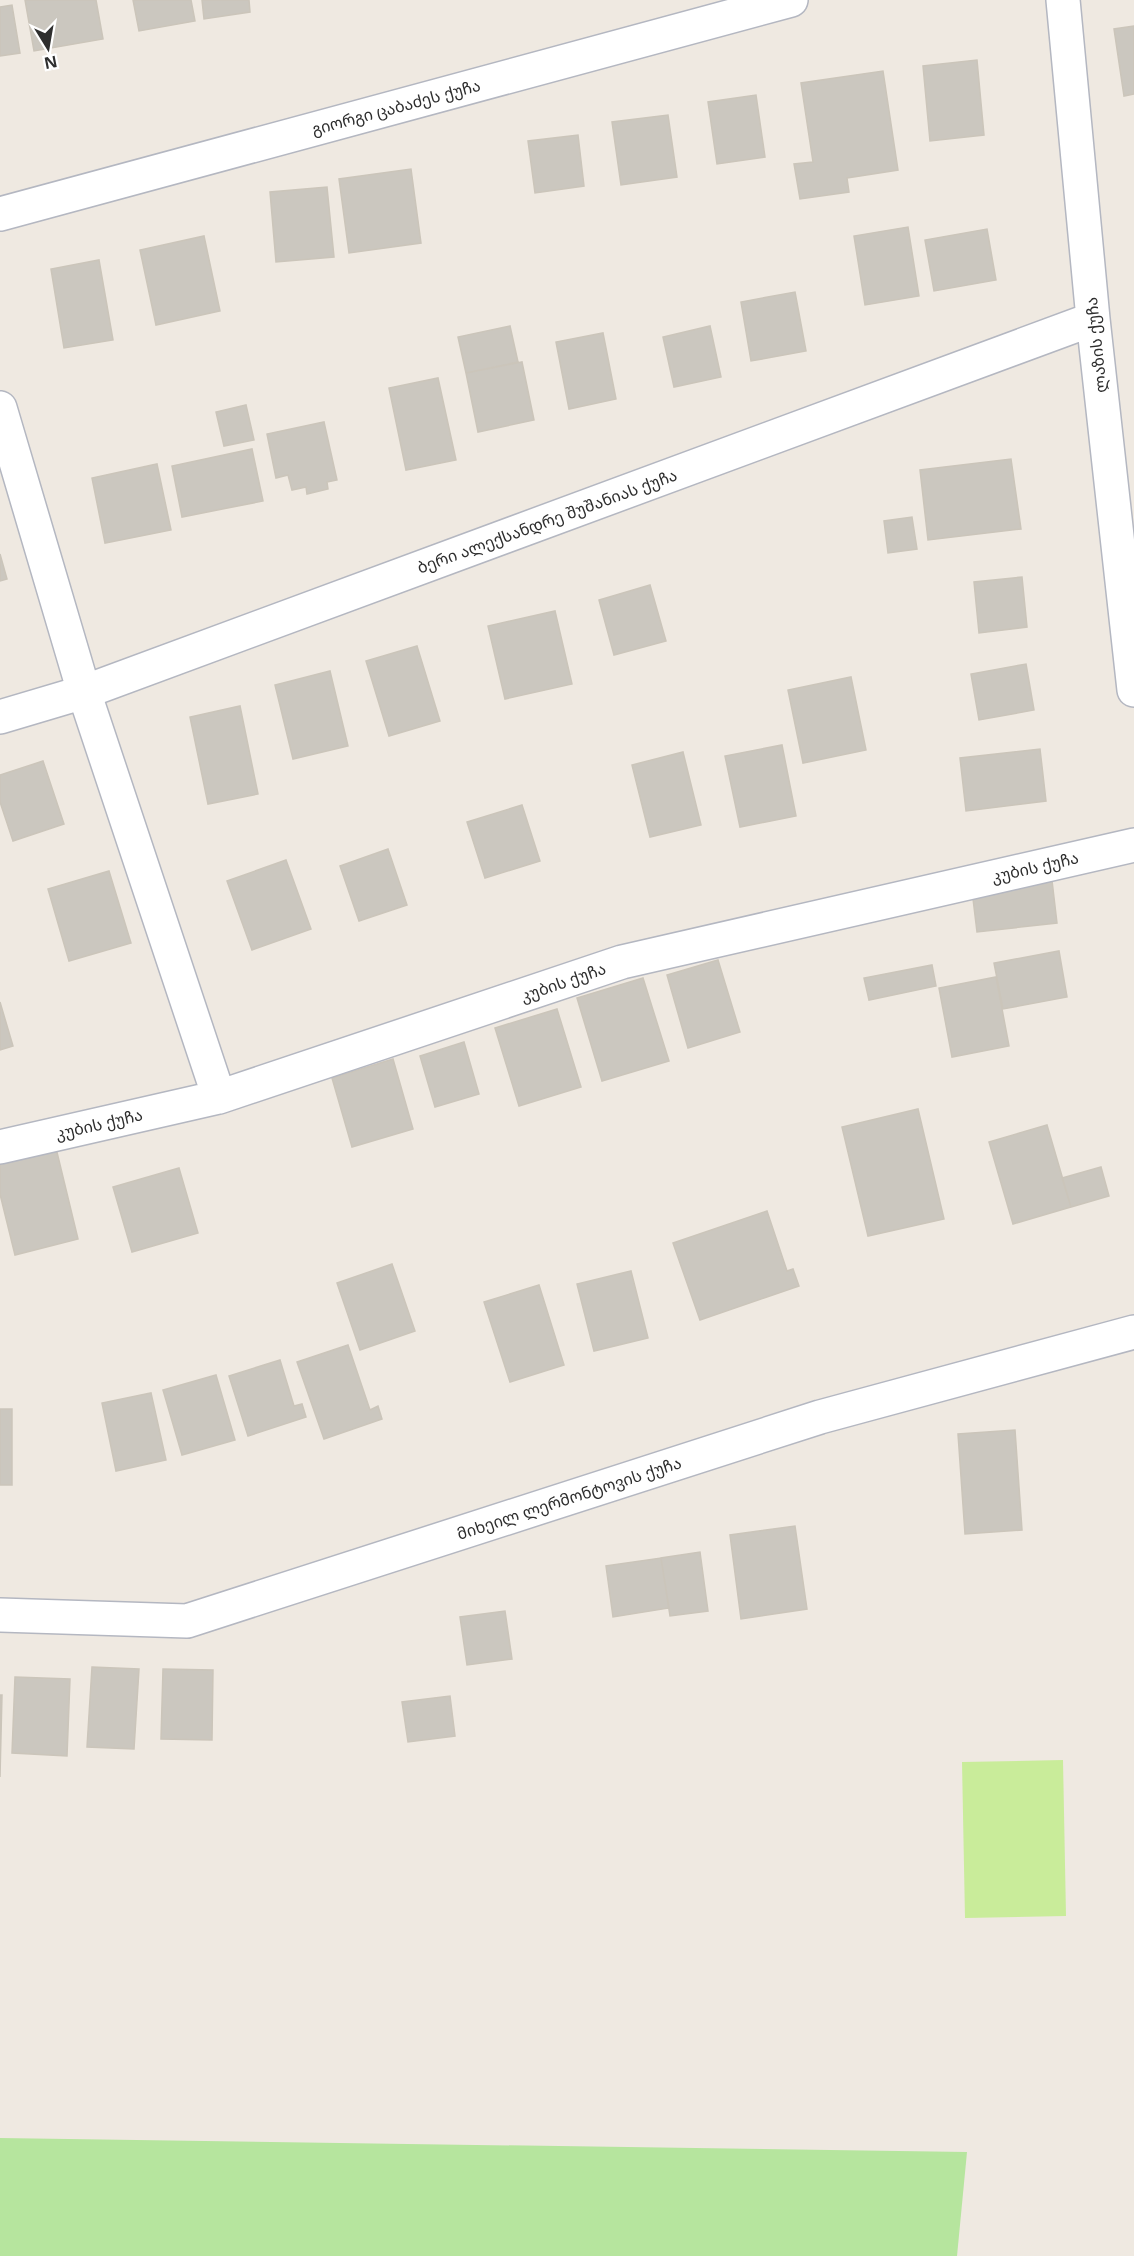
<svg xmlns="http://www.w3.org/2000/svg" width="1134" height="2256" viewBox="0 0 1134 2256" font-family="'Noto Sans','Noto Sans Georgian',sans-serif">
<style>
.green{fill:#b6e59e}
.pitch{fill:#c9ec9a}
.building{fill:#cbc7bf;stroke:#cbc5ba;stroke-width:1.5}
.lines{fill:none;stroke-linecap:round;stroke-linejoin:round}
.street-casing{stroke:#b4b7c1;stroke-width:36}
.street{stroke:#fff;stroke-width:33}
.labels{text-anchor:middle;stroke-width:4.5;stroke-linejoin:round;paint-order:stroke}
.street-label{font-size:16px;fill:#2e2e2e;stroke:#fff}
</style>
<rect width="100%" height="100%" fill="#efe9e1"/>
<path class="green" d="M0 2138 967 2152 957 2256H0Z"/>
<path class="pitch" d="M1063 1760 1066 1916 965 1918 962 1762Z"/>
<path class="building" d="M25 0H96L103 39 34 51Z
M133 0H191L195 21 139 31Z
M202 0H249L250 12 204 19Z
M12 5 20 53 0 56V7Z
M1134 26V94L1124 96 1114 29Z
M977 60 984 135 930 141 923 66Z
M883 71 898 170 847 178 849 192 800 199 794 164 813 162 801 83Z
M756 95 765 157 717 164 708 102Z
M668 115 677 177 621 185 612 122Z
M578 135 584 186 535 193 528 141Z
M411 169 421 243 349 253 339 179Z
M327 187 334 257 276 262 270 192Z
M908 227 919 296 865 305 854 236Z
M987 229 996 280 934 291 925 240Z
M204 236 220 311 156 325 140 250Z
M99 260 113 340 64 348 51 269Z
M795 292 806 351 751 361 741 302Z
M510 326 518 362 466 373 458 337Z
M710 326 721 377 674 387 663 337Z
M603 333 616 399 569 409 556 342Z
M522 362 534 420 478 432 466 373Z
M438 378 456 460 406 470 389 388Z
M246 405 254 440 224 446 216 412Z
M324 422 337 480 327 482 328 489 307 494 306 487 292 490 288 475 276 478 267 434Z
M252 449 263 501 182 517 172 466Z
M1011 459 1021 529 928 540 920 470Z
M157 464 171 530 105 543 92 478Z
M912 517 917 549 888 553 884 521Z
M0 554 7 579 0 581Z
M1022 577 1027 627 979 633 974 582Z
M650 585 666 641 614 655 599 600Z
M555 611 572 684 505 699 488 626Z
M417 646 440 721 389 736 366 661Z
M1026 664 1034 710 979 720 971 674Z
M330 671 348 746 293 759 275 685Z
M851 677 866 750 803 763 788 690Z
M240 706 258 794 208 804 190 717Z
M782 745 796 816 740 827 725 756Z
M1040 749 1046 801 966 811 960 758Z
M683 752 701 825 650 837 632 765Z
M43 761 64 824 13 841 0 802V775Z
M522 805 540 861 485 878 467 822Z
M388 849 407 905 359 921 340 866Z
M286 860 311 929 252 950 227 881Z
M109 871 131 943 69 961 48 889Z
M1051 872 1057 923 977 932 971 882Z
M1059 951 1067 997 1003 1009 994 963Z
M718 960 740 1032 688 1048 667 975Z
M932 965 936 986 869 1000 864 978Z
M996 977 1009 1046 952 1057 939 988Z
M643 978 669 1061 602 1081 577 998Z
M0 1002 13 1046 0 1050Z
M557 1009 581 1087 519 1106 495 1028Z
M464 1042 479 1094 435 1107 420 1056Z
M393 1059 413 1129 352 1147 332 1078Z
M918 1109 944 1219 868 1236 842 1127Z
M1047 1125 1071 1207 1013 1224 989 1142Z
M55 1144 78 1239 15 1255 0 1194V1157Z
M1101 1167 1109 1196 1071 1207 1062 1178Z
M179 1168 198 1233 132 1252 113 1187Z
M767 1211 787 1271 793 1269 799 1286 700 1320 673 1243Z
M392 1264 415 1331 360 1350 337 1283Z
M631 1271 648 1338 594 1351 577 1284Z
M539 1285 564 1365 510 1382 484 1302Z
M348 1345 370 1410 378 1406 382 1419 324 1439 297 1362Z
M280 1360 294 1406 302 1404 306 1417 248 1436 229 1376Z
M216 1375 235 1440 182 1455 163 1390Z
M151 1393 166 1460 116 1471 102 1403Z
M0 1409H12V1485H0Z
M1015 1430 1022 1530 965 1534 958 1434Z
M795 1526 807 1609 741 1619 730 1535Z
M700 1552 708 1611 670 1616 661 1558Z
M661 1558 669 1608 613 1617 606 1566Z
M505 1611 512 1659 467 1665 460 1617Z
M92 1667 139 1669 134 1749 87 1747Z
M163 1669 213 1670 212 1740 161 1739Z
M15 1677 70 1679 67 1756 12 1753Z
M0 1695H2L0 1777Z
M450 1696 455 1736 408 1742 402 1702Z"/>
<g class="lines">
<defs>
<path id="street" d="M1063 0 1093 319 1134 690
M0 214 791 0
M0 408 84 692 219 1097
M0 717 84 692 1093 319
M0 1147 219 1097 622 962 1134 845
M0 1615 187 1621 820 1417 1134 1332"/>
</defs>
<use href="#street" class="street-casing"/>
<use href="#street" class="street"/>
</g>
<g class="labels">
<g class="street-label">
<text transform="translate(396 107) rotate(-15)" y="6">გიორგი ცაბაძეს ქუჩა</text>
<text transform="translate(1096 345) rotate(-96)" y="6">ლაზის ქუჩა</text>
<text transform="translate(547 521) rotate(-20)" y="6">ბერი ალექსანდრე შუშანიას ქუჩა</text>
<text transform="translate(1035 867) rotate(-13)" y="6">კუბის ქუჩა</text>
<text transform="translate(563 982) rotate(-19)" y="6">კუბის ქუჩა</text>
<text transform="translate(99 1124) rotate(-13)" y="6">კუბის ქუჩა</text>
<text transform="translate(569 1498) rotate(-18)" y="6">მიხეილ ლერმონტოვის ქუჩა</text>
</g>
</g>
<g transform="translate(48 48) rotate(169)" stroke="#ffffff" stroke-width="4.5" paint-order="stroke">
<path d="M0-4.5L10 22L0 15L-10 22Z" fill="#2e2e2e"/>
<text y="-9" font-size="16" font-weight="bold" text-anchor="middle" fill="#2e2e2e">N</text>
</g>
</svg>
